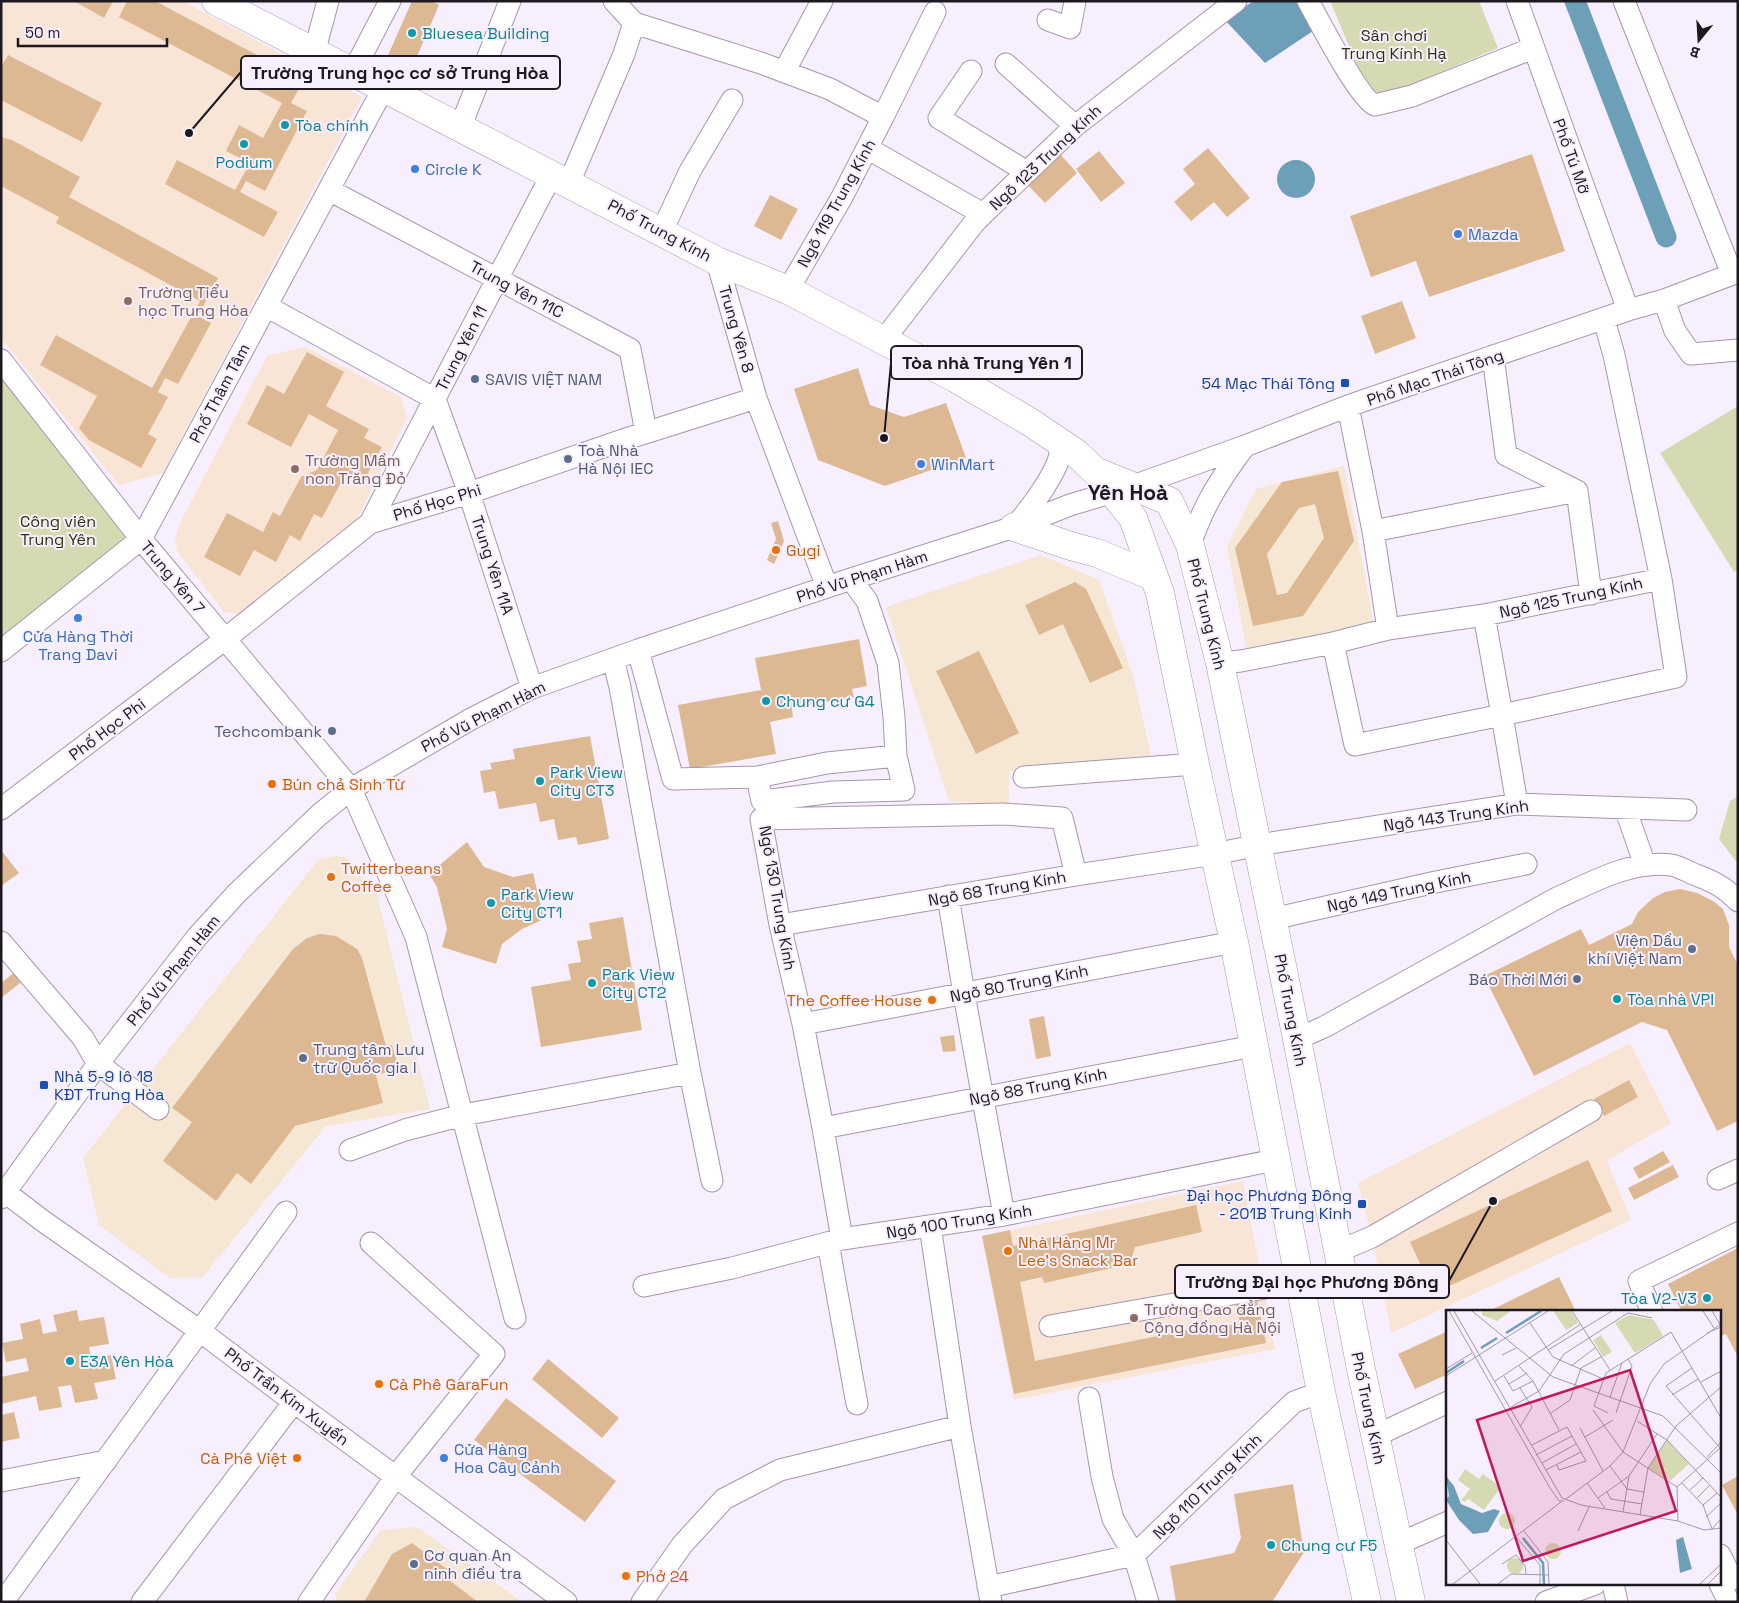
<svg xmlns="http://www.w3.org/2000/svg" width="1739" height="1603" viewBox="0 0 1739 1603" font-family="'Space Grotesk',sans-serif">
<style>
.commercial{fill:#f5e7d3}
.education{fill:#f9e5d6}
.green{fill:#d6dab2}
.water{fill:#6da0b8}
.lines{fill:none;stroke-linecap:round;stroke-linejoin:round}
.canal{stroke:#6da0b8;stroke-width:21}
.building{fill:#dcb993;fill-rule:evenodd}
.minor-casing{stroke:#a597ae;stroke-width:23}
.major-casing{stroke:#a597ae;stroke-width:29}
.minor{stroke:#fff;stroke-width:21}
.major{stroke:#fff;stroke-width:28}
.culture-dot{fill:#0f9aa8;stroke:#f8effe;stroke-width:2}
.shop-dot{fill:#3f7fe0;stroke:#f8effe;stroke-width:2}
.education-dot{fill:#8d6e63;stroke:#f8effe;stroke-width:2}
.service-dot{fill:#5c6f8a;stroke:#f8effe;stroke-width:2}
.transit-dot{fill:#1a4fb4;stroke:#f8effe;stroke-width:2}
.food-dot{fill:#e8710a;stroke:#f8effe;stroke-width:2}
.labels{text-anchor:middle;stroke-width:4;stroke-linejoin:round;paint-order:stroke}
.culture-label{font-size:16px;fill:#0d838f;stroke:#f8effe;text-anchor:start}
.park-label{font-size:16px;fill:#2f310b;stroke:#f8effe}
.street-label{font-size:16px;fill:#1e1921;stroke:#f8effe}
.shop-label{font-size:16px;fill:#366cbe;stroke:#f8effe;text-anchor:start}
.education-label{font-size:16px;fill:#785e54;stroke:#f8effe;text-anchor:start}
.service-label{font-size:16px;fill:#4e5e75;stroke:#f8effe;text-anchor:start}
.transit-label{font-size:16px;fill:#164399;stroke:#f8effe;text-anchor:end}
.food-label{font-size:16px;fill:#c56008;stroke:#f8effe;text-anchor:start}
.district-label{font-size:21px;font-weight:bold;fill:#1e1921;stroke:#f8effe}
.inset-river{fill:none;stroke:#6da0b8;stroke-width:2.5}
.inset-road{fill:none;stroke:#a199a6;stroke-width:1}
.view{fill:#c2185b;fill-opacity:0.15;stroke:#c2185b;stroke-width:2.5}
.inset-edge{fill:none;stroke:#1e1921;stroke-width:2.5}
.leader{fill:none;stroke:#1e1921;stroke-width:2}
.callout-dot{fill:#1e1921;stroke:#f8effe;stroke-width:2}
.callout{fill:#f8effe;stroke:#1e1921;stroke-width:2}
.callout-label{font-size:18px;text-anchor:middle;font-weight:bold;fill:#1e1921}
</style>
<rect width="100%" height="100%" fill="#f8effe"/>
<path class="commercial" d="M1344 466 1375 629 1247 650 1227 547 1256 489Z
M1041 555 1099 580 1133 675 1151 755 1009 771V805L949 801 886 607Z
M335 856 346 857 377 895 430 1109 326 1126 202 1278H170L99 1225 83 1158 318 860Z
M417 1527 522 1602H337L335 1594 381 1530Z"/>
<path class="education" d="M1 1H183L362 97 163 473 119 485 1 338Z
M305 347 401 397 407 418 356 521 239 614 224 612 177 551 175 539 180 523 267 356Z
M1630 1043 1671 1123 1607 1161 1631 1220 1391 1333 1372 1237 1358 1183Z
M1243 1181 1275 1349 1014 1400 982 1236Z"/>
<path class="green" d="M1330 1H1479L1498 48 1372 101Z
M1 372 141 539 1 651Z
M1738 406V570L1734 572 1660 453Z
M1738 796V864L1719 839 1730 801Z"/>
<path class="water" d="M1254 1H1296L1313 31 1265 63 1224 19Z
M1277 179a19 19 0 1 1 38 0a19 19 0 1 1-38 0Z"/>
<g class="lines">
<path class="canal" d="M1575 1 1666 237"/>
</g>
<path class="building" d="M74 1H113L104 18Z
M127 1H155L304 80 291 103 307 111 265 191 246 181 240 192 278 212 264 237 165 184 177 160 235 190 250 163 226 151 239 125 263 138 282 103 119 17Z
M412 1H432L439 5 410 73 385 62Z
M8 55 102 103 82 142 1 100V67Z
M1 137 12 140 80 177 69 197 218 278 198 316 211 323 178 384 165 378 158 392 168 397 148 434 157 439 141 468 89 440 79 428 97 396 40 365 56 335 152 388 200 301 56 223 59 217 1 186Z
M1208 148 1250 198 1227 217 1214 202 1191 221 1174 202 1195 184 1183 169Z
M1099 151 1125 183 1101 202 1076 169Z
M1060 154 1077 173 1045 203 1027 184Z
M1532 154 1565 251 1429 297 1416 261 1371 277 1350 216Z
M770 195 798 209 781 240 754 226Z
M1402 301 1416 338 1375 354 1361 316Z
M307 352 344 372 326 406 369 429 364 438 382 447 362 484 345 475 322 518 314 514 300 541 290 535 276 562 254 550 240 576 204 557 227 513 263 532 273 512 280 516 301 477 317 470 338 430 309 414 291 447 247 424 267 385 284 394Z
M858 368 870 405 904 417 946 403 966 458 885 486 818 460 794 389Z
M1338 471 1354 541 1303 616 1253 626 1235 548 1282 482ZM1315 504 1324 538 1287 593 1277 595 1267 554 1299 508Z
M778 521 784 541 774 564 767 560 776 539 771 523Z
M1075 582 1086 589 1123 668 1090 683 1063 624 1039 635 1025 605Z
M859 639 867 686 852 689 854 697 792 708 793 717 770 722 776 754 690 769 678 705 761 690 755 658Z
M979 651 1019 733 976 754 936 671Z
M590 736 609 839 578 845 576 837 558 840 554 819 540 822 536 803 499 809 495 791 484 793 480 771 492 769 490 763 515 759 513 749Z
M467 842 484 867 513 877 533 873 544 919 522 929 502 944 496 964 442 947 447 929 437 887 429 874Z
M1 850 19 873 1 886Z
M1680 889 1697 893 1713 901 1723 909 1729 925V947L1738 965V1121L1717 1131 1667 1030 1642 1022 1534 1076 1484 976 1581 929 1589 945 1632 924 1638 912 1653 898 1665 892Z
M623 917 642 1030 541 1047 531 987 571 980 568 964 581 962 577 941 592 939 589 923Z
M320 934 336 936 357 949 362 958 386 1046 392 1045 399 1069 376 1075 383 1103 295 1126 251 1184 237 1173 216 1201 163 1161 192 1122 172 1108 293 949 307 938Z
M16 971 24 980 1 998V983Z
M1044 1016 1051 1056 1036 1059 1029 1019Z
M954 1035 956 1051 943 1052 940 1037Z
M1629 1080 1638 1097 1604 1116 1594 1099Z
M1663 1151 1670 1162 1639 1179 1633 1168Z
M1588 1160 1612 1211 1434 1293 1410 1242Z
M1673 1165 1679 1177 1634 1200 1628 1188Z
M1196 1205 1202 1232 1135 1247 1132 1257 1111 1262 1112 1268 1044 1283 1042 1277 1020 1282 1035 1361 1187 1330 1188 1334 1240 1323 1236 1304 1257 1300 1266 1343 1014 1394 982 1236 1010 1230 1013 1246Z
M1738 1248V1357L1726 1334 1720 1336V1312H1682L1668 1284Z
M1559 1277 1576 1312H1487Z
M77 1310 79 1321 104 1317 109 1344 89 1347 91 1359 111 1355 116 1379 94 1383 98 1399 75 1403 71 1385 58 1387 62 1407 39 1411 36 1396 1 1404V1377L29 1371 26 1358 6 1362 2 1343 23 1339 20 1324 40 1319 43 1334 57 1331 53 1315Z
M1448 1331V1374L1415 1389 1398 1354Z
M548 1359 619 1418 602 1438 532 1379Z
M506 1398 616 1481 585 1522 474 1440Z
M14 1412 20 1438 1 1442V1415Z
M1738 1476V1515L1722 1485Z
M1293 1484 1304 1552 1272 1602H1176L1170 1566 1234 1553 1241 1538 1234 1494Z
M412 1543 455 1575 450 1581 478 1602H364L392 1554Z"/>
<g class="lines">
<defs>
<path id="minor" d="M614 1 634 23 761 63 830 89 883 117 935 12
M1308 1C1318 19 1360 100 1375 105L1412 96 1533 48
M1517 1 1628 310
M1624 1 1732 274
M1048 20 1070 28 1075 1
M314 53 328 1
M1006 64 1075 126
M971 71 939 118 1027 172
M353 72 390 1
M784 72 822 1
M460 128 510 1
M867 148 983 214
M569 183 624 54 634 23
M329 190 630 349 646 432
M662 231 690 171 732 100
M717 261 756 398 827 587
M788 290 842 197 883 117
M1664 300 1675 331 1691 354 1738 350
M266 306 435 399 469 493 532 688
M883 341 974 223 983 214 1075 126 1236 1
M1493 356 1506 455 1577 491 1591 594
M1 360 141 539 351 789 416 937 515 1318
M1348 406 1373 531 1388 629
M370 523 552 174
M1016 525C1029 510 1058 472 1060 453 1060 449 1059 445 1059 441
M1373 531 1577 491
M1190 545C1203 506 1220 479 1245 446
M1484 615 1502 715 1676 677 1661 579 1614 355 1604 320
M1333 643 1355 745 1502 715 1517 804
M638 650 673 779 757 777 827 763 896 756 894 717 888 663 867 601 851 579
M1 651 141 539 383 89
M613 659 620 687 690 1073 712 1181
M1220 663 1241 661 1333 643 1388 629 1484 615 1661 579
M757 777 762 801 833 792 904 790 896 756
M1024 777 1195 764
M1625 808 1645 865
M1 809 224 640 370 523 469 493 629 438 756 398
M948 896 964 994 1004 1215
M1272 919 1436 882 1526 864
M780 925 1076 875 1215 854 1258 845 1517 804 1686 810
M1 942 83 1038 98 1064 158 1109
M803 1024 1234 942
M1297 1039 1324 1027 1555 899C1591 883 1630 860 1671 865 1679 866 1688 872 1696 875 1711 880 1727 889 1738 901
M823 1128 1254 1046
M350 1150 405 1130 463 1115 690 1073
M1718 1179 1738 1170
M1 1189 43 1221 200 1331 294 1402 566 1602
M1 1198 98 1064 197 937 237 893 319 815 351 789 471 719 532 688 638 650 851 579 1014 527 1070 505 1133 486 1245 446 1348 406 1628 310 1664 300 1738 272
M930 1226 960 1426 991 1602
M842 1239 823 1128 803 1024 780 925 761 819 1003 814 1062 818 1076 875
M828 1243 857 1404
M1339 1251 1372 1237 1591 1111
M644 1286 732 1268 842 1239 1004 1215 1275 1160
M1652 1312 1639 1281 1738 1233
M1050 1326 1299 1282
M1375 1436 1448 1402
M1 1481 106 1461
M1398 1544 1448 1522
M1720 1555 1732 1579 1738 1576
M1613 1584 1617 1602
M1720 1584 1729 1602
M988 1587 1134 1555 1113 1519 1102 1477 1089 1398
M3 1602 286 1212
M142 1602 294 1402
M309 1602 396 1476 494 1354 371 1243
M642 1602 682 1545 724 1499 780 1470 960 1426
M1148 1602 1134 1555 1294 1402 1321 1392
M1546 1602 1595 1584"/>
<path id="major" d="M216 1 717 261 788 290 955 378 1030 422 1076 453 1096 472 1133 518 1160 593 1195 764 1234 942 1321 1392 1367 1602
M1097 472 1169 501 1190 545 1220 663 1297 1039 1361 1369 1411 1602
M1014 527 1074 547 1097 553 1154 577"/>
</defs>
<use href="#minor" class="minor-casing"/>
<use href="#major" class="major-casing"/>
<use href="#minor" class="minor"/>
<use href="#major" class="major"/>
</g>
<g class="culture-dot">
<circle cx="412" cy="33" r="5"/>
<circle cx="285" cy="125" r="5"/>
<circle cx="244" cy="144" r="5"/>
<circle cx="766" cy="701" r="5"/>
<circle cx="540" cy="781" r="5"/>
<circle cx="491" cy="903" r="5"/>
<circle cx="592" cy="983" r="5"/>
<circle cx="1617" cy="999" r="5"/>
<circle cx="1707" cy="1298" r="5"/>
<circle cx="70" cy="1361" r="5"/>
<circle cx="1271" cy="1545" r="5"/>
</g>
<g class="shop-dot">
<circle cx="415" cy="169" r="5"/>
<circle cx="1458" cy="234" r="5"/>
<circle cx="921" cy="464" r="5"/>
<circle cx="78" cy="618" r="5"/>
<circle cx="444" cy="1458" r="5"/>
</g>
<g class="education-dot">
<circle cx="128" cy="301" r="5"/>
<circle cx="295" cy="469" r="5"/>
<circle cx="1134" cy="1318" r="5"/>
</g>
<g class="service-dot">
<circle cx="475" cy="379" r="5"/>
<circle cx="568" cy="459" r="5"/>
<circle cx="332" cy="731" r="5"/>
<circle cx="1692" cy="949" r="5"/>
<circle cx="1577" cy="979" r="5"/>
<circle cx="303" cy="1058" r="5"/>
<circle cx="414" cy="1564" r="5"/>
</g>
<g class="transit-dot">
<rect x="1340" y="378" width="10" height="10" rx="2.5"/>
<rect x="39" y="1080" width="10" height="10" rx="2.5"/>
<rect x="1357" y="1199" width="10" height="10" rx="2.5"/>
</g>
<g class="food-dot">
<circle cx="776" cy="550" r="5"/>
<circle cx="272" cy="784" r="5"/>
<circle cx="331" cy="877" r="5"/>
<circle cx="932" cy="1000" r="5"/>
<circle cx="1008" cy="1251" r="5"/>
<circle cx="379" cy="1384" r="5"/>
<circle cx="297" cy="1458" r="5"/>
<circle cx="626" cy="1576" r="5"/>
</g>
<g class="labels">
<g class="culture-label">
<text x="422" y="39">Bluesea Building</text>
<text x="295" y="131">Tòa chính</text>
<text x="244" y="168" text-anchor="middle">Podium</text>
<text x="776" y="707">Chung cư G4</text>
<text x="550" y="778">Park View<tspan x="550" dy="18">City CT3</tspan></text>
<text x="501" y="900">Park View<tspan x="501" dy="18">City CT1</tspan></text>
<text x="602" y="980">Park View<tspan x="602" dy="18">City CT2</tspan></text>
<text x="1627" y="1005">Tòa nhà VPI</text>
<text x="1697" y="1304" text-anchor="end">Tòa V2-V3</text>
<text x="80" y="1367">E3A Yên Hòa</text>
<text x="1281" y="1551">Chung cư F5</text>
</g>
<g class="park-label">
<text x="1394" y="41">Sân chơi<tspan x="1394" dy="18">Trung Kính Hạ</tspan></text>
<text x="58" y="527">Công viên<tspan x="58" dy="18">Trung Yên</tspan></text>
</g>
<g class="street-label">
<text transform="translate(1572 156) rotate(70)" y="6">Phố Tú Mỡ</text>
<text transform="translate(1045 157) rotate(-43)" y="6">Ngõ 123 Trung Kính</text>
<text transform="translate(836 203) rotate(-61)" y="6">Ngõ 119 Trung Kính</text>
<text transform="translate(660 230) rotate(28)" y="6">Phố Trung Kính</text>
<text transform="translate(517 289) rotate(28)" y="6">Trung Yên 11C</text>
<text transform="translate(737 329) rotate(74)" y="6">Trung Yên 8</text>
<text transform="translate(461 348) rotate(-63)" y="6">Trung Yên 11</text>
<text transform="translate(1435 377) rotate(-19)" y="6">Phố Mạc Thái Tông</text>
<text transform="translate(219 393) rotate(-62)" y="6">Phố Thâm Tâm</text>
<text transform="translate(437 502) rotate(-17)" y="6">Phố Học Phi</text>
<text transform="translate(493 565) rotate(72)" y="6">Trung Yên 11A</text>
<text transform="translate(862 576) rotate(-18)" y="6">Phố Vũ Phạm Hàm</text>
<text transform="translate(173 577) rotate(50)" y="6">Trung Yên 7</text>
<text transform="translate(1571 597) rotate(-12)" y="6">Ngõ 125 Trung Kính</text>
<text transform="translate(1207 614) rotate(76)" y="6">Phố Trung Kính</text>
<text transform="translate(483 716) rotate(-27)" y="6">Phố Vũ Phạm Hàm</text>
<text transform="translate(107 729) rotate(-37)" y="6">Phố Học Phi</text>
<text transform="translate(1456 815) rotate(-8)" y="6">Ngõ 143 Trung Kính</text>
<text transform="translate(997 888) rotate(-10)" y="6">Ngõ 68 Trung Kính</text>
<text transform="translate(1399 891) rotate(-12)" y="6">Ngõ 149 Trung Kính</text>
<text transform="translate(778 898) rotate(80)" y="6">Ngõ 130 Trung Kính</text>
<text transform="translate(173 970) rotate(-51)" y="6">Phố Vũ Phạm Hàm</text>
<text transform="translate(1019 983) rotate(-11)" y="6">Ngõ 80 Trung Kính</text>
<text transform="translate(1291 1010) rotate(79)" y="6">Phố Trung Kính</text>
<text transform="translate(1038 1086) rotate(-11)" y="6">Ngõ 88 Trung Kính</text>
<text transform="translate(959 1221) rotate(-9)" y="6">Ngõ 100 Trung Kính</text>
<text transform="translate(287 1396) rotate(37)" y="6">Phố Trần Kim Xuyến</text>
<text transform="translate(1369 1408) rotate(78)" y="6">Phố Trung Kính</text>
<text transform="translate(1207 1486) rotate(-44)" y="6">Ngõ 110 Trung Kính</text>
</g>
<g class="shop-label">
<text x="425" y="175">Circle K</text>
<text x="1468" y="240">Mazda</text>
<text x="931" y="470">WinMart</text>
<text x="78" y="642" text-anchor="middle">Cửa Hàng Thời<tspan x="78" dy="18">Trang Davi</tspan></text>
<text x="454" y="1455">Cửa Hàng<tspan x="454" dy="18">Hoa Cây Cảnh</tspan></text>
</g>
<g class="education-label">
<text x="138" y="298">Trường Tiểu<tspan x="138" dy="18">học Trung Hòa</tspan></text>
<text x="305" y="466">Trường Mầm<tspan x="305" dy="18">non Trăng Đỏ</tspan></text>
<text x="1144" y="1315">Trường Cao đẳng<tspan x="1144" dy="18">Cộng đồng Hà Nội</tspan></text>
</g>
<g class="service-label">
<text x="485" y="385">SAVIS VIỆT NAM</text>
<text x="578" y="456">Toà Nhà<tspan x="578" dy="18">Hà Nội IEC</tspan></text>
<text x="322" y="737" text-anchor="end">Techcombank</text>
<text x="1682" y="946" text-anchor="end">Viện Dầu<tspan x="1682" dy="18">khí Việt Nam</tspan></text>
<text x="1567" y="985" text-anchor="end">Báo Thời Mới</text>
<text x="313" y="1055">Trung tâm Lưu<tspan x="313" dy="18">trữ Quốc gia I</tspan></text>
<text x="424" y="1561">Cơ quan An<tspan x="424" dy="18">ninh điều tra</tspan></text>
</g>
<g class="transit-label">
<text x="1335" y="389">54 Mạc Thái Tông</text>
<text x="54" y="1082" text-anchor="start">Nhà 5-9 lô 18<tspan x="54" dy="18">KĐT Trung Hòa</tspan></text>
<text x="1352" y="1201">Đại học Phương Đông<tspan x="1352" dy="18">- 201B Trung Kinh</tspan></text>
</g>
<g class="food-label">
<text x="786" y="556">Gugi</text>
<text x="282" y="790">Bún chả Sinh Từ</text>
<text x="341" y="874">Twitterbeans<tspan x="341" dy="18">Coffee</tspan></text>
<text x="922" y="1006" text-anchor="end">The Coffee House</text>
<text x="1018" y="1248">Nhà Hàng Mr<tspan x="1018" dy="18">Lee's Snack Bar</tspan></text>
<text x="389" y="1390">Cà Phê GaraFun</text>
<text x="287" y="1464" text-anchor="end">Cà Phê Việt</text>
<text x="636" y="1582">Phở 24</text>
</g>
<g class="district-label">
<text x="1128" y="500">Yên Hoà</text>
</g>
</g>
<g transform="translate(1446 1310)">
<rect width="275" height="275" fill="#f8effe"/>
<path d="M36 1H65L51 11 36 5ZM107 1H125L132 13 120 20ZM183 5 208 10 217 26 189 43 169 13ZM155 25 166 42 157 47 147 30ZM221 130 243 154 224 171 202 158ZM19 159 33 169 37 164 55 177 38 200 22 189 19 192 15 190 24 179 12 170ZM53 211a8 8 0 1 1 16 0a8 8 0 1 1-16 0ZM99 241a8 8 0 1 1 16 0a8 8 0 1 1-16 0ZM61 256a8 8 0 1 1 16 0a8 8 0 1 1-16 0Z" fill="#d6dab2"/>
<path d="M0 166 8 176 15 194 36 203 48 199 54 201 42 222 27 224 13 210 0 190 3 186ZM237 227 246 259 234 263 230 230Z" fill="#6da0b8"/>
<path class="inset-river" d="M60 23 95 1M35 38 51 28M0 63 18 51M77 228 97 253 98 274"/>
<path class="inset-road" d="M3 1 104 178 113 191H118M8 1 116 188 135 195 232 211 258 220 275 218M26 1 107 67 217 106 275 163M126 1 164 60M257 1 268 18M266 1 275 16M182 3 206 8M84 13 107 47 157 69M261 23 275 17M102 40 166 1M56 45 70 38M73 56 87 71 113 120M125 56 149 38M246 58 220 76 275 139M0 59 26 43M0 66 102 1M58 66 67 81 87 71M49 71 135 14M255 72 273 62 275 64M63 74 81 63M226 85 252 69M164 87 176 53M65 97 93 81 118 44 182 3M147 100 177 142 231 177M105 103 124 90 135 58 155 47M162 103 148 96 160 63 225 22 275 108M170 103 186 56 182 49M191 111 221 130 275 187M74 117 86 97 74 78M134 118 157 161M139 127 167 110M86 135 121 117 140 151 113 160 111 155M90 145 126 126M261 147 275 132M96 153 130 134M164 156 181 179 198 182M100 160 135 142M141 173 159 198M236 173 257 195M231 177 274 138M231 177 232 211M244 180 257 168M161 182 165 189 196 194M152 188 183 166 211 124M251 188 264 175M120 189 164 156 177 142 204 74 218 54 275 14M257 195 266 219 275 209M257 195 271 183M177 202 183 166M194 205 202 158 230 116 275 77M260 207 275 193M78 221 102 252 103 274M132 221 143 197M70 227 94 255V274M0 230 34 274M56 254 70 245 79 256 80 264M7 274 115 192M52 274 65 264 103 265M254 274 275 254M262 274 275 261"/>
<path class="view" d="M184 60 230 201 77 251 31 110Z"/>
<rect width="275" height="275" class="inset-edge"/>
</g>
<path class="leader" d="M189 133L241 72M884 438L891 363M1493 1201L1449 1281"/>
<g class="callout-dot">
<circle cx="189" cy="133" r="5"/>
<circle cx="884" cy="438" r="5"/>
<circle cx="1493" cy="1201" r="5"/>
</g>
<g class="callout">
<rect x="241" y="56" width="319" height="33" rx="5"/>
<rect x="891" y="346" width="191" height="33" rx="5"/>
<rect x="1175" y="1265" width="274" height="33" rx="5"/>
</g>
<g class="callout-label">
<text x="400" y="79">Trường Trung học cơ sở Trung Hòa</text>
<text x="987" y="369">Tòa nhà Trung Yên 1</text>
<text x="1312" y="1288">Trường Đại học Phương Đông</text>
</g>
<rect width="1739" height="1603" fill="none" stroke="#1e1921" stroke-width="5"/>
<g transform="translate(1699 40) rotate(198)" stroke="#f8effe" stroke-width="4" paint-order="stroke">
<path d="M0-4L9 19L0 12L-9 19Z" fill="#1e1921"/>
<text y="-8" font-size="14" font-weight="bold" text-anchor="middle" fill="#1e1921">B</text>
</g>
<path d="M18 38v8h149v-8" fill="none" stroke="#1e1921" stroke-width="2.5"/>
<text x="25" y="38" font-size="15" fill="#1e1921" stroke="#f8effe" stroke-width="4" paint-order="stroke">50 m</text>
</svg>
